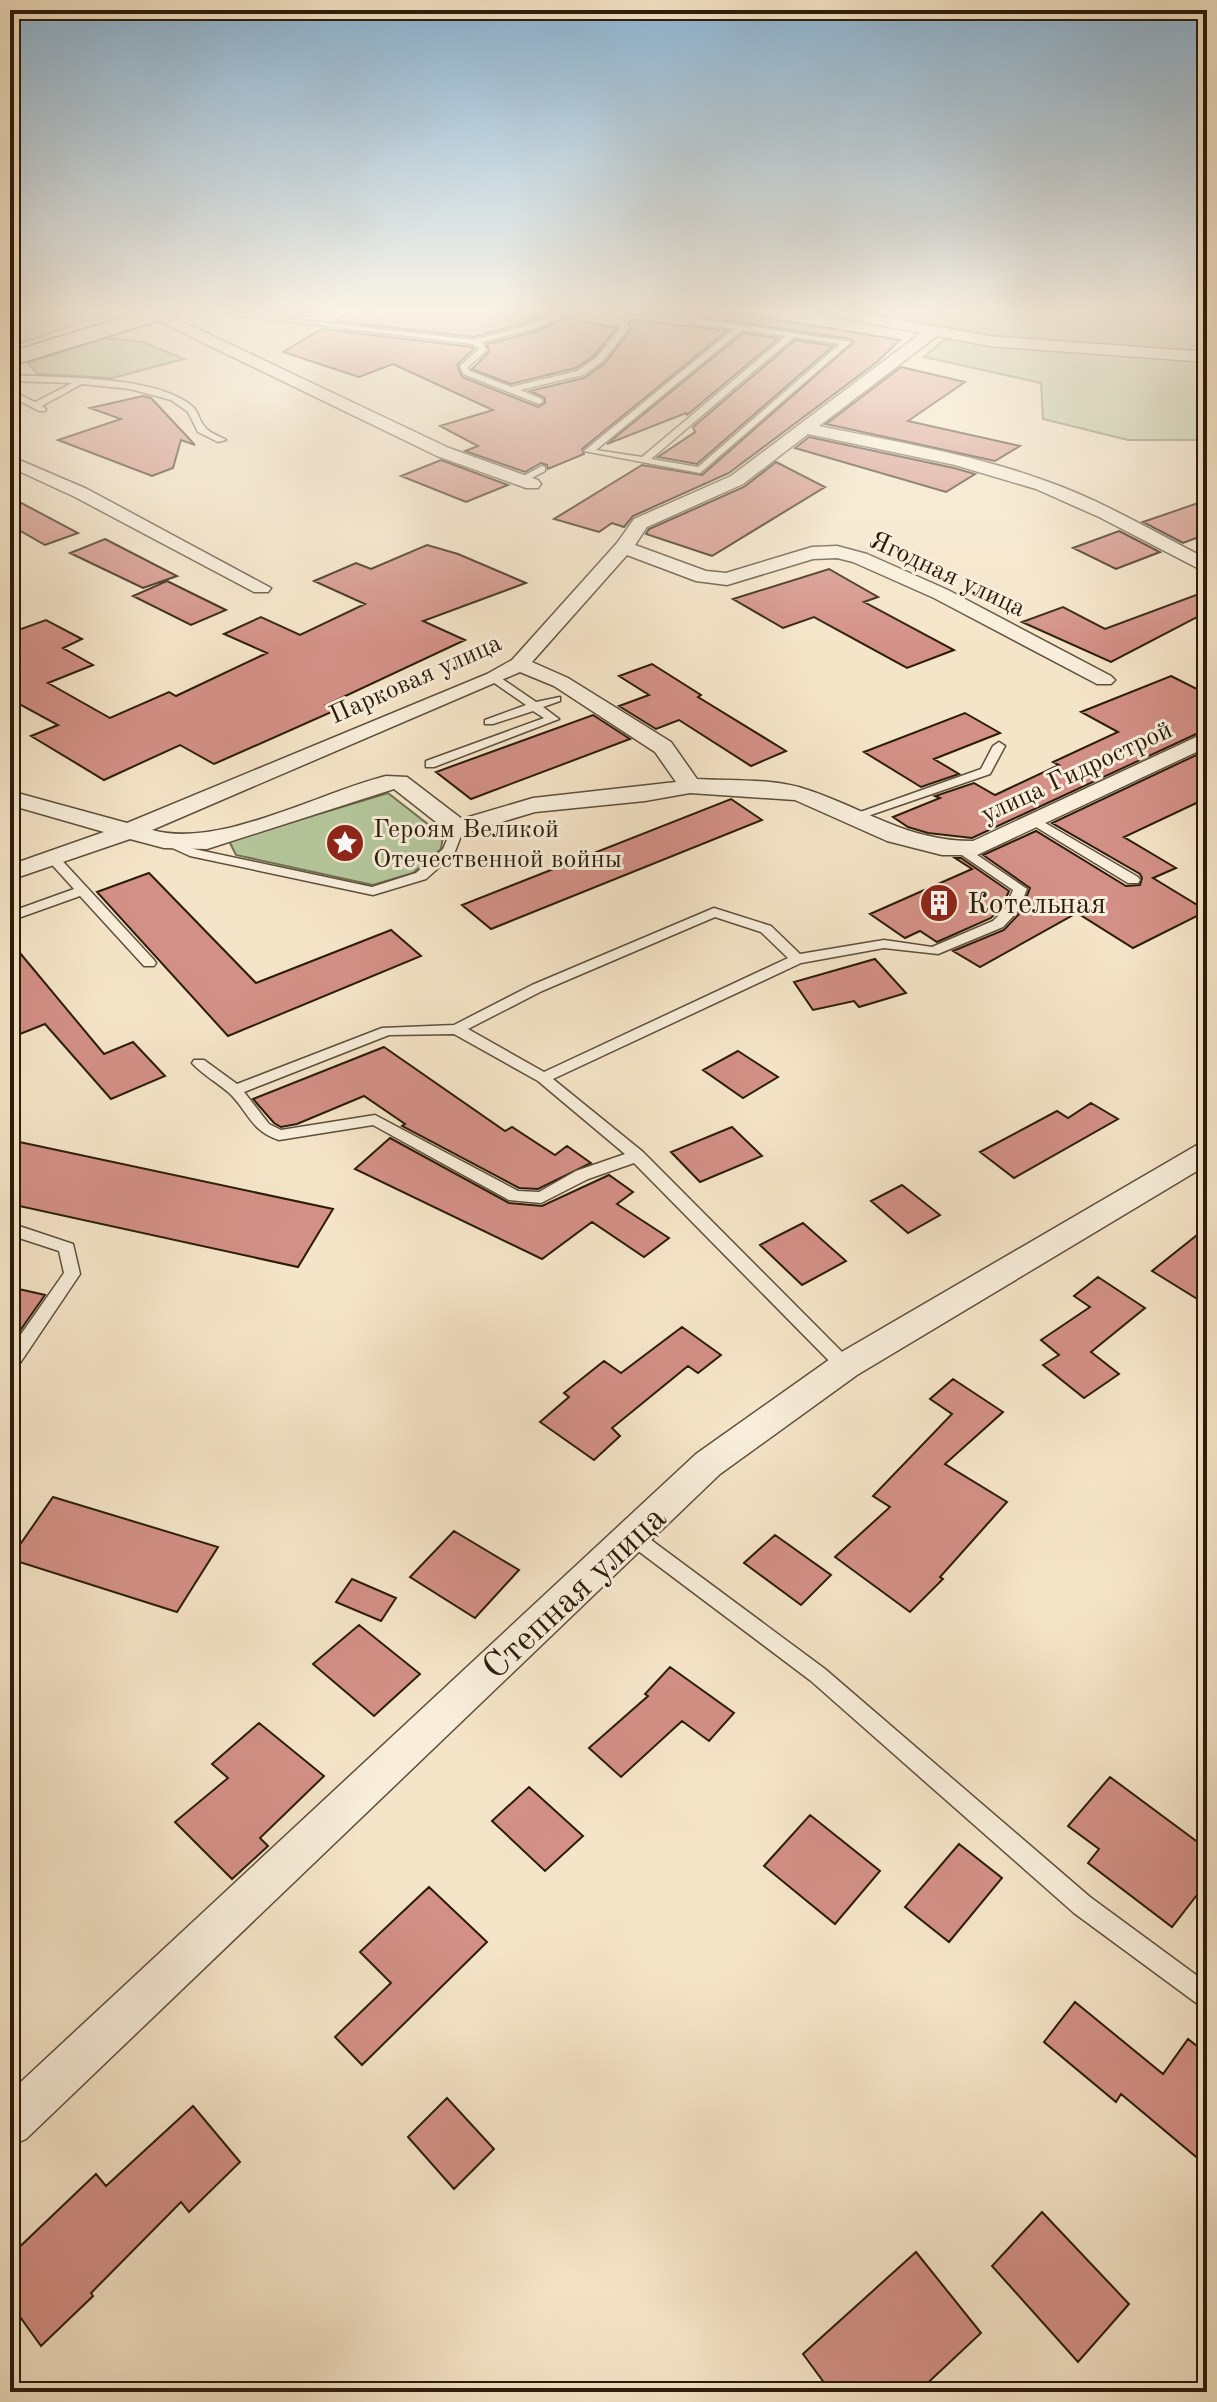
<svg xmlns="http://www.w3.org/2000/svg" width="1217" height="2402" viewBox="0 0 1217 2402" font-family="'Old Standard TT',serif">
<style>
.green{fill:#b5c69b;stroke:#707152;stroke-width:2}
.building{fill:#d39086;stroke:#2b1c0a;stroke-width:2}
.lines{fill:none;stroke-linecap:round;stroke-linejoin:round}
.lane-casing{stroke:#5e4e3a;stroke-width:3}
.street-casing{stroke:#5e4e3a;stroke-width:3}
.secondary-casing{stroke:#2b1c0a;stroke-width:3}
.lane{fill:#f8eedb;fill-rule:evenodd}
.street{fill:#f8eedb;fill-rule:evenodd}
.secondary{fill:#f8eedb;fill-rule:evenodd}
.labels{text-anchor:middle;stroke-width:6;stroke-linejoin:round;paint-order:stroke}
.far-street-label{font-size:26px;fill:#2b1c0a;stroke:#f8eedb}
.far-poi-label{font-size:26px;fill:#2b1c0a;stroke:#f8eedb;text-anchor:start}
.poi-label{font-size:30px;fill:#2b1c0a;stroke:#f8eedb;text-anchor:start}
.near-street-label{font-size:36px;fill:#2b1c0a;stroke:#f8eedb}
</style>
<rect width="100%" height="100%" fill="#f5e5c8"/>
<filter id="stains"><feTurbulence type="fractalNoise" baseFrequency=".0025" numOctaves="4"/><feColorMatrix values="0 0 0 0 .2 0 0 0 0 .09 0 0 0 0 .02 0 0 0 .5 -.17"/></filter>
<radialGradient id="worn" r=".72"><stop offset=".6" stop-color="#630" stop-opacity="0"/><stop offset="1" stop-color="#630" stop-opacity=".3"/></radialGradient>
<path class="green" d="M10 310H111L114 311 10 347Z
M846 310H1207V351L1067 345 984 336Z
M106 338 143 342 184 359 112 378 38 374 28 363Z
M945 339 1207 360V440H1128L1043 419 1041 383 924 357Z
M388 793 443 836 441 849 413 873 373 885 236 855 229 841Z"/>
<path class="building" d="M353 310H556L530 321 474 337 335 321Z
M681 310 736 313 900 340 877 362 729 473 633 516 624 527 612 523 599 532 554 519 642 465 702 475 854 342 851 339 676 313Z
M566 318 617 328 594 356 576 368 511 384 472 369 489 352 487 344 538 331Z
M632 319 727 331 582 449 584 454 548 469 547 465 541 463 525 472 465 451 478 446 440 426 493 410 393 364 359 377 283 352 322 329 472 347 474 349 457 365 462 377 538 407 545 403V398L530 391 584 378 604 364 631 330 629 322Z
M743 333 779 338 687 415 686 413 607 444Z
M795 340 833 346 697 464 658 457 695 432 693 427Z
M901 367 965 382 908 421 1020 446 995 461 826 424Z
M143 396 151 398 195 445 181 440 173 468 152 476 58 440 121 419 90 408Z
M809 437 954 468 975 474 946 492 795 448Z
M441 460 508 485 466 502 401 476Z
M776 462 825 487 712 556 646 534 649 529 744 487Z
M10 497 78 533 45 545 10 525Z
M1207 500V534L1183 543 1143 522Z
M1119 531 1160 552 1116 569 1073 548Z
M105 539 177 576 143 588 70 553Z
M427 545 458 554 526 583 423 621 465 640 326 705 336 710 214 764 180 745 104 780 31 736 58 725 10 699V633L46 620 82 639 63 648 93 665 48 683 110 718 169 692 176 696 267 653 224 634 261 617 300 635 365 604 314 581 356 563 371 569Z
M829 569 878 597 864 602 954 650 907 668 814 617 783 628 733 599Z
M167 581 226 610 191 625 133 596Z
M1207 591V612L1111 662 1022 622 1063 607 1105 629Z
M652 664 701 695 698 697 786 751 751 766 679 720 656 729 619 706 649 695 619 676Z
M1171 676 1207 694V729L972 838 928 833 908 827 893 817 940 798 935 796 974 783 995 795 1059 765 1053 762 1118 732 1081 712Z
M965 713 1000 733 934 759 959 774 921 787 864 752Z
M593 715 630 739 471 799 436 772Z
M1207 750V798L1124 837 1176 868 1153 878 1207 911 1133 948 1077 913 980 967 953 951 1004 930 1020 913 1030 888 983 855 1036 831 1126 886 1140 885 1142 878 1140 874 1052 823Z
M731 799 762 820 491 929 462 905Z
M955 858H961L1009 891 1002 907 991 918 937 942 920 931 905 938 870 914 972 869Z
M149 873 256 983 391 930 421 956 228 1036 97 892Z
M10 941 104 1054 133 1042 165 1076 111 1099 45 1024 10 1038Z
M875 959 906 993 859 1007 854 1001 813 1010 794 982Z
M384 1047 505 1131 512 1127 555 1155 567 1146 591 1163 538 1189 519 1188 402 1126 405 1124 364 1096 297 1124 281 1127 274 1123 253 1099Z
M738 1051 778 1077 743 1098 703 1070Z
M1091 1103 1118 1119 1014 1178 980 1152 1057 1111 1068 1118Z
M732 1127 762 1156 700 1182 671 1152Z
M390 1138 509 1203 542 1206 609 1175 633 1192 617 1204 669 1238 644 1257 592 1222 542 1259 355 1169Z
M10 1140 333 1209 298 1267 10 1204Z
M902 1185 940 1215 908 1233 871 1201Z
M803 1223 846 1261 802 1285 760 1245Z
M1207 1227V1305L1152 1271Z
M1098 1277 1145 1308 1091 1352 1119 1374 1084 1398 1043 1365 1059 1355 1041 1340 1090 1307 1074 1296Z
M10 1287 45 1295 10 1345Z
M682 1327 721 1355 698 1373 688 1366 612 1428 620 1436 594 1460 540 1422 569 1397 564 1393 604 1361 621 1373Z
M953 1379 1003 1412 945 1464 1007 1502 940 1577 943 1579 910 1612 835 1557 890 1507 873 1496 952 1414 930 1399Z
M53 1497 218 1547 177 1612 10 1559Z
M454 1531 519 1570 475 1618 410 1577Z
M775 1535 831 1575 801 1605 744 1563Z
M352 1579 396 1598 381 1621 336 1602Z
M359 1625 420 1674 374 1716 313 1664Z
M670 1667 734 1713 709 1741 682 1721 621 1777 589 1748 648 1696 645 1694Z
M259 1723 324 1776 260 1838 268 1846 232 1879 175 1822 228 1778 212 1764Z
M1110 1777 1207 1849V1882L1172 1927 1088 1863 1099 1849 1068 1826Z
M529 1787 583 1836 545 1871 492 1821Z
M810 1815 880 1871 835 1924 764 1866Z
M959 1844 1002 1878 949 1942 905 1907Z
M429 1887 487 1942 362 2065 335 2037 391 1983 360 1952Z
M1075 2002 1163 2074 1188 2039 1207 2054V2166L1121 2094 1116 2102 1044 2042Z
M447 2098 494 2149 454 2189 408 2137Z
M193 2106 240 2162 189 2212 181 2202 91 2293 93 2296 41 2346 10 2303V2256L96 2174 106 2186Z
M1042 2212 1129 2304 1078 2362 992 2266Z
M916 2252 981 2333 918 2392H831L803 2354Z"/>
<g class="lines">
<defs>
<path id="lane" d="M193 310H216L474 340 531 324 566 310 608 315 624 320 629 328 602 362 583 375 520 390 542 399 543 401 539 404 463 374 460 366 479 349 473 344ZM568 314C585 317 609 316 621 328L596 358 577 371 511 387 470 371 468 367 487 350 482 342 537 328Z
M316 310H334L304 316 300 314Z
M609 310H629L741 325 851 342 700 473 584 451 734 329ZM742 330 786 336 642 457 596 450ZM794 337 840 344 698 467 651 459Z
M10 375C57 378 156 375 192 406 199 412 199 421 205 427 209 433 220 436 226 440L218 442 198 432 188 412 171 400 130 389 82 384 42 406 46 409 45 411H39L10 396V390L35 402 72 383 10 381Z
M542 466 545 467V471L524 482 516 480Z
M490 676H498L536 702 560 697V701L543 707 559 719 434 767H426V761L544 718 533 711 493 724H485V720L526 705 490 680Z
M999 742 1005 746 990 774 859 819 855 820 849 816 981 769 993 746Z
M1035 817 1138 877 1140 880 1138 883H1128L1031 824V818Z
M458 824 464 828 454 854 426 879 373 895 190 856 159 842 165 838 194 849 372 887 416 873 443 849 452 828Z
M961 844 1027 889 1018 911 1003 927 938 954 884 948 801 963 553 1079 643 1152 851 1361 854 1366 851 1371H839L634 1163 588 1179 541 1203 509 1200 373 1125 279 1140C250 1131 248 1110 228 1092 216 1082 202 1074 192 1063L194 1060H204L237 1084 382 1028 454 1025 532 985 714 908 771 926 800 954 884 940 932 947 993 921 1005 909 1013 890 956 851V845ZM715 917 761 932 788 958 544 1072 468 1029 542 991ZM454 1034 538 1081 625 1154 576 1171 539 1192 518 1191 375 1115 281 1130 269 1124 244 1092 389 1035Z
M51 853 56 854 154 960 156 963 154 966H144L80 896 10 921V912L74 889 45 857Z
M10 1223 73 1244 80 1274 16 1369 10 1371V1350L64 1273 59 1251 10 1235Z
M632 1528 639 1531 825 1669 1090 1897 1207 1983V2009L1199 2005 1074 1913 811 1681 625 1541 622 1536 625 1531Z"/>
<path id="street" d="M815 310H845L989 336 1207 352V362L989 346 937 336 819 426C895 442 973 454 1046 481 1103 501 1154 532 1207 559V573L1099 517 1036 489 955 465 808 434 743 484 647 527 635 545 706 571 726 573 812 547 837 546 867 554 948 590 1111 676 1115 680 1111 684H1097L934 598 853 562 837 558 813 559 727 585 696 581 627 555 532 662 568 678 671 742 697 779C733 781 774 778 808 790 868 810 907 841 973 841L1207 732V747L977 855H942L887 841 795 800 690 793 645 801 535 812 458 835 450 833 394 789 207 849 164 848 130 839 10 880V865L104 832 10 805V791L127 823 487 674 512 660 617 543 634 519 731 476 921 333 822 314ZM520 672 554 686 655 752 676 782 533 798 462 819 407 777 386 776C318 793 219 849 152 830Z
M150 311H160L449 448 538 480 541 484 538 488H526L437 456 150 317Z
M10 456 87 489 271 588 268 592H254L75 497 10 467Z
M1207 1142V1165L857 1375 720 1474 26 2139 10 2146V2092L696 1454 833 1357 1197 1145Z"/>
<path id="secondary" d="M147 310H180L177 315 10 366V352Z"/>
</defs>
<use href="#lane" class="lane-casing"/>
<use href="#street" class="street-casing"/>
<use href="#secondary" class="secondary-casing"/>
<use href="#lane" class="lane"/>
<use href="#street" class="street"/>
<use href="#secondary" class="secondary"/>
</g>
<linearGradient id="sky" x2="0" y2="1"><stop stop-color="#8cb7d8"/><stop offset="0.48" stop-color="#faf3e6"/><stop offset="1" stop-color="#faf3e6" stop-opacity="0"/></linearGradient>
<rect width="1217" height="646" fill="url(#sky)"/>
<defs>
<symbol id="sight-disc" viewBox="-11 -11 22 22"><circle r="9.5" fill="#8f2418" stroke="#f8eedb"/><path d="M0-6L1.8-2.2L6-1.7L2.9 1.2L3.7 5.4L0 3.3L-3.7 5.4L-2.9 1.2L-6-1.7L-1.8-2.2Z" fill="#fff"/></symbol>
<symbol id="building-disc" viewBox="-11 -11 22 22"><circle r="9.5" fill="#8f2418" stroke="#f8eedb"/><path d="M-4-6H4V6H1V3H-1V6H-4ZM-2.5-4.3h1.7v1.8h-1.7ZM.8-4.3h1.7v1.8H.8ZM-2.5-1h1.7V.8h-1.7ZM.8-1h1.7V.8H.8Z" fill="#fff"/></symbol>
</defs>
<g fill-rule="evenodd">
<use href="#sight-disc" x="323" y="821" width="44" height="44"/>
<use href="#building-disc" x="917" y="881" width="44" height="44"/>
</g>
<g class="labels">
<g class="far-street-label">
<text transform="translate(948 573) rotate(25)" y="9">Ягодная улица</text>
<text transform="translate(415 678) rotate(-24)" y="9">Парковая улица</text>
<text transform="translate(1076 771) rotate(-25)" y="9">улица Гидрострой</text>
</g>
<g class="far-poi-label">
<text x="373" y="837">Героям Великой<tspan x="373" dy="30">Отечественной войны</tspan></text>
</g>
<g class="poi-label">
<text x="967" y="913">Котельная</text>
</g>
<g class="near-street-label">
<text transform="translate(573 1591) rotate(-43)" y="13">Степная улица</text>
</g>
</g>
<rect width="1217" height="2402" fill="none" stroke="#f5e5c8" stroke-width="40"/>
<rect x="12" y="12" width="1193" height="2378" fill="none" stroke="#2b1c0a" stroke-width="4"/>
<rect x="20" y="20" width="1177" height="2362" fill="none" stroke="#2b1c0a" stroke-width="2"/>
<rect width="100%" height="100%" filter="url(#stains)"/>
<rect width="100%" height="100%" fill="url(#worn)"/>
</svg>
